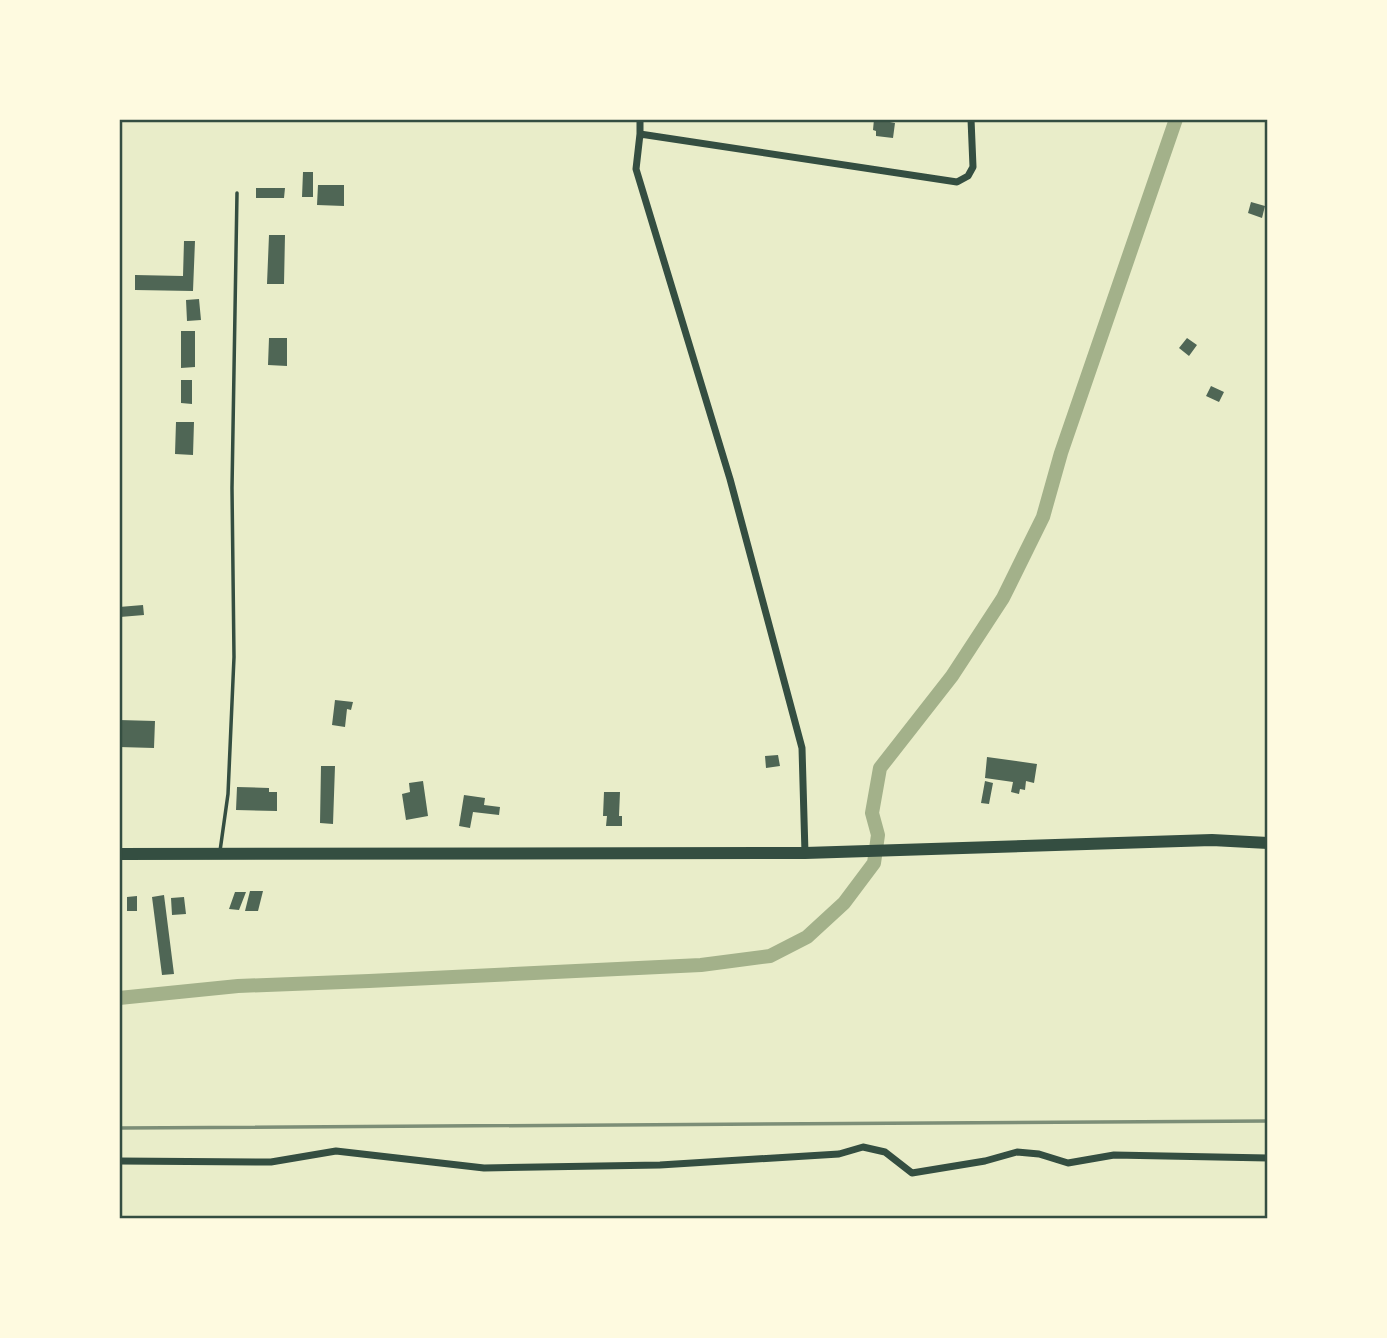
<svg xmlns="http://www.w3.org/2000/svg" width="1387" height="1338" viewBox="0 0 1387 1338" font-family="'Work Sans',sans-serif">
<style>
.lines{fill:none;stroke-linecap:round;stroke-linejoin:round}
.canal{stroke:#a3b18a;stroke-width:14}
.building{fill:#4f6655}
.service{stroke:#344e41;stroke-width:3.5}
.minor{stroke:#344e41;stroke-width:7}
.trunk{stroke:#344e41;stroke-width:12}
.rail{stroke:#7c8e77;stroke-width:3.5}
.neatline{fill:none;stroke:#344e41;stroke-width:2.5}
</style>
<rect width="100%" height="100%" fill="#e9edc9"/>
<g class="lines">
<path class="canal" d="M119 998 238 986 369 981 701 965 770 956 807 937 844 903 874 863 878 835 872 813 880 768 952 676 1003 598 1043 517 1061 453 1176 119"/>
</g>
<path class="building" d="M874 119 891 120 890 122 895 123 893 138 876 136V131L873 130Z
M303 172H313V197H302Z
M318 185H344V206L317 205Z
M256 188H285L284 198H256Z
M1251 202 1265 206 1262 218 1248 213Z
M269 235H285L284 284H267Z
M184 241H195L193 291 135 290V275L183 276Z
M199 299 201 320 187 321 186 300Z
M181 331H195V367L181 368Z
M269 338H287V366L268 365Z
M1187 338 1197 345 1189 356 1179 348Z
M181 380H192V404L181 403Z
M1211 386 1224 392 1219 402 1206 396Z
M176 422H194L193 455 175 454Z
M143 605 144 615 120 617 119 607Z
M335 700 353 702 351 710 347 709 345 727 332 725Z
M119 720 155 721 154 748 119 747Z
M778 755 780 766 766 768 765 756Z
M987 757 1037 764 1034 783 1026 781 1025 790 1020 789 1019 794 1011 792 1013 782 985 778Z
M321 766H335L333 824 320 823Z
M423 781 428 816 406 820 402 794 410 792 409 783Z
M985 781 993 783 989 804 981 803Z
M237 787 269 788V792H277V811L236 810Z
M604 792H620L619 816H622V826H606L607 816H603Z
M464 795 485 798 484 805 500 807 499 815 473 812 470 828 459 826Z
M250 891H263L258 911H245Z
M235 892H246L239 910 229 909Z
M164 895 174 974 162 975 152 897Z
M137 896V911H127V897Z
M184 897 186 914 172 915 171 898Z"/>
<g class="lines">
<path class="service" d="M220 851 228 794 234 657 232 488 237 193"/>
<path class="minor" d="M640 119V134L636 169 730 479 802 748 805 853
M640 134 957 182 968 176 973 167 971 119
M119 1161 271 1162 336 1151 484 1168 660 1165 839 1154 863 1147 885 1152 912 1173 985 1161 1017 1152 1039 1154 1068 1163 1114 1155 1268 1158"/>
<path class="trunk" d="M119 854 805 853 1212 840 1268 843"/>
<path class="rail" d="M119 1128 1268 1121"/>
</g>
<rect width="1387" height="1338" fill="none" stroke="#fefae0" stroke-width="242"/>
<rect x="121" y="121" width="1145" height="1096" class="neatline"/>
</svg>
